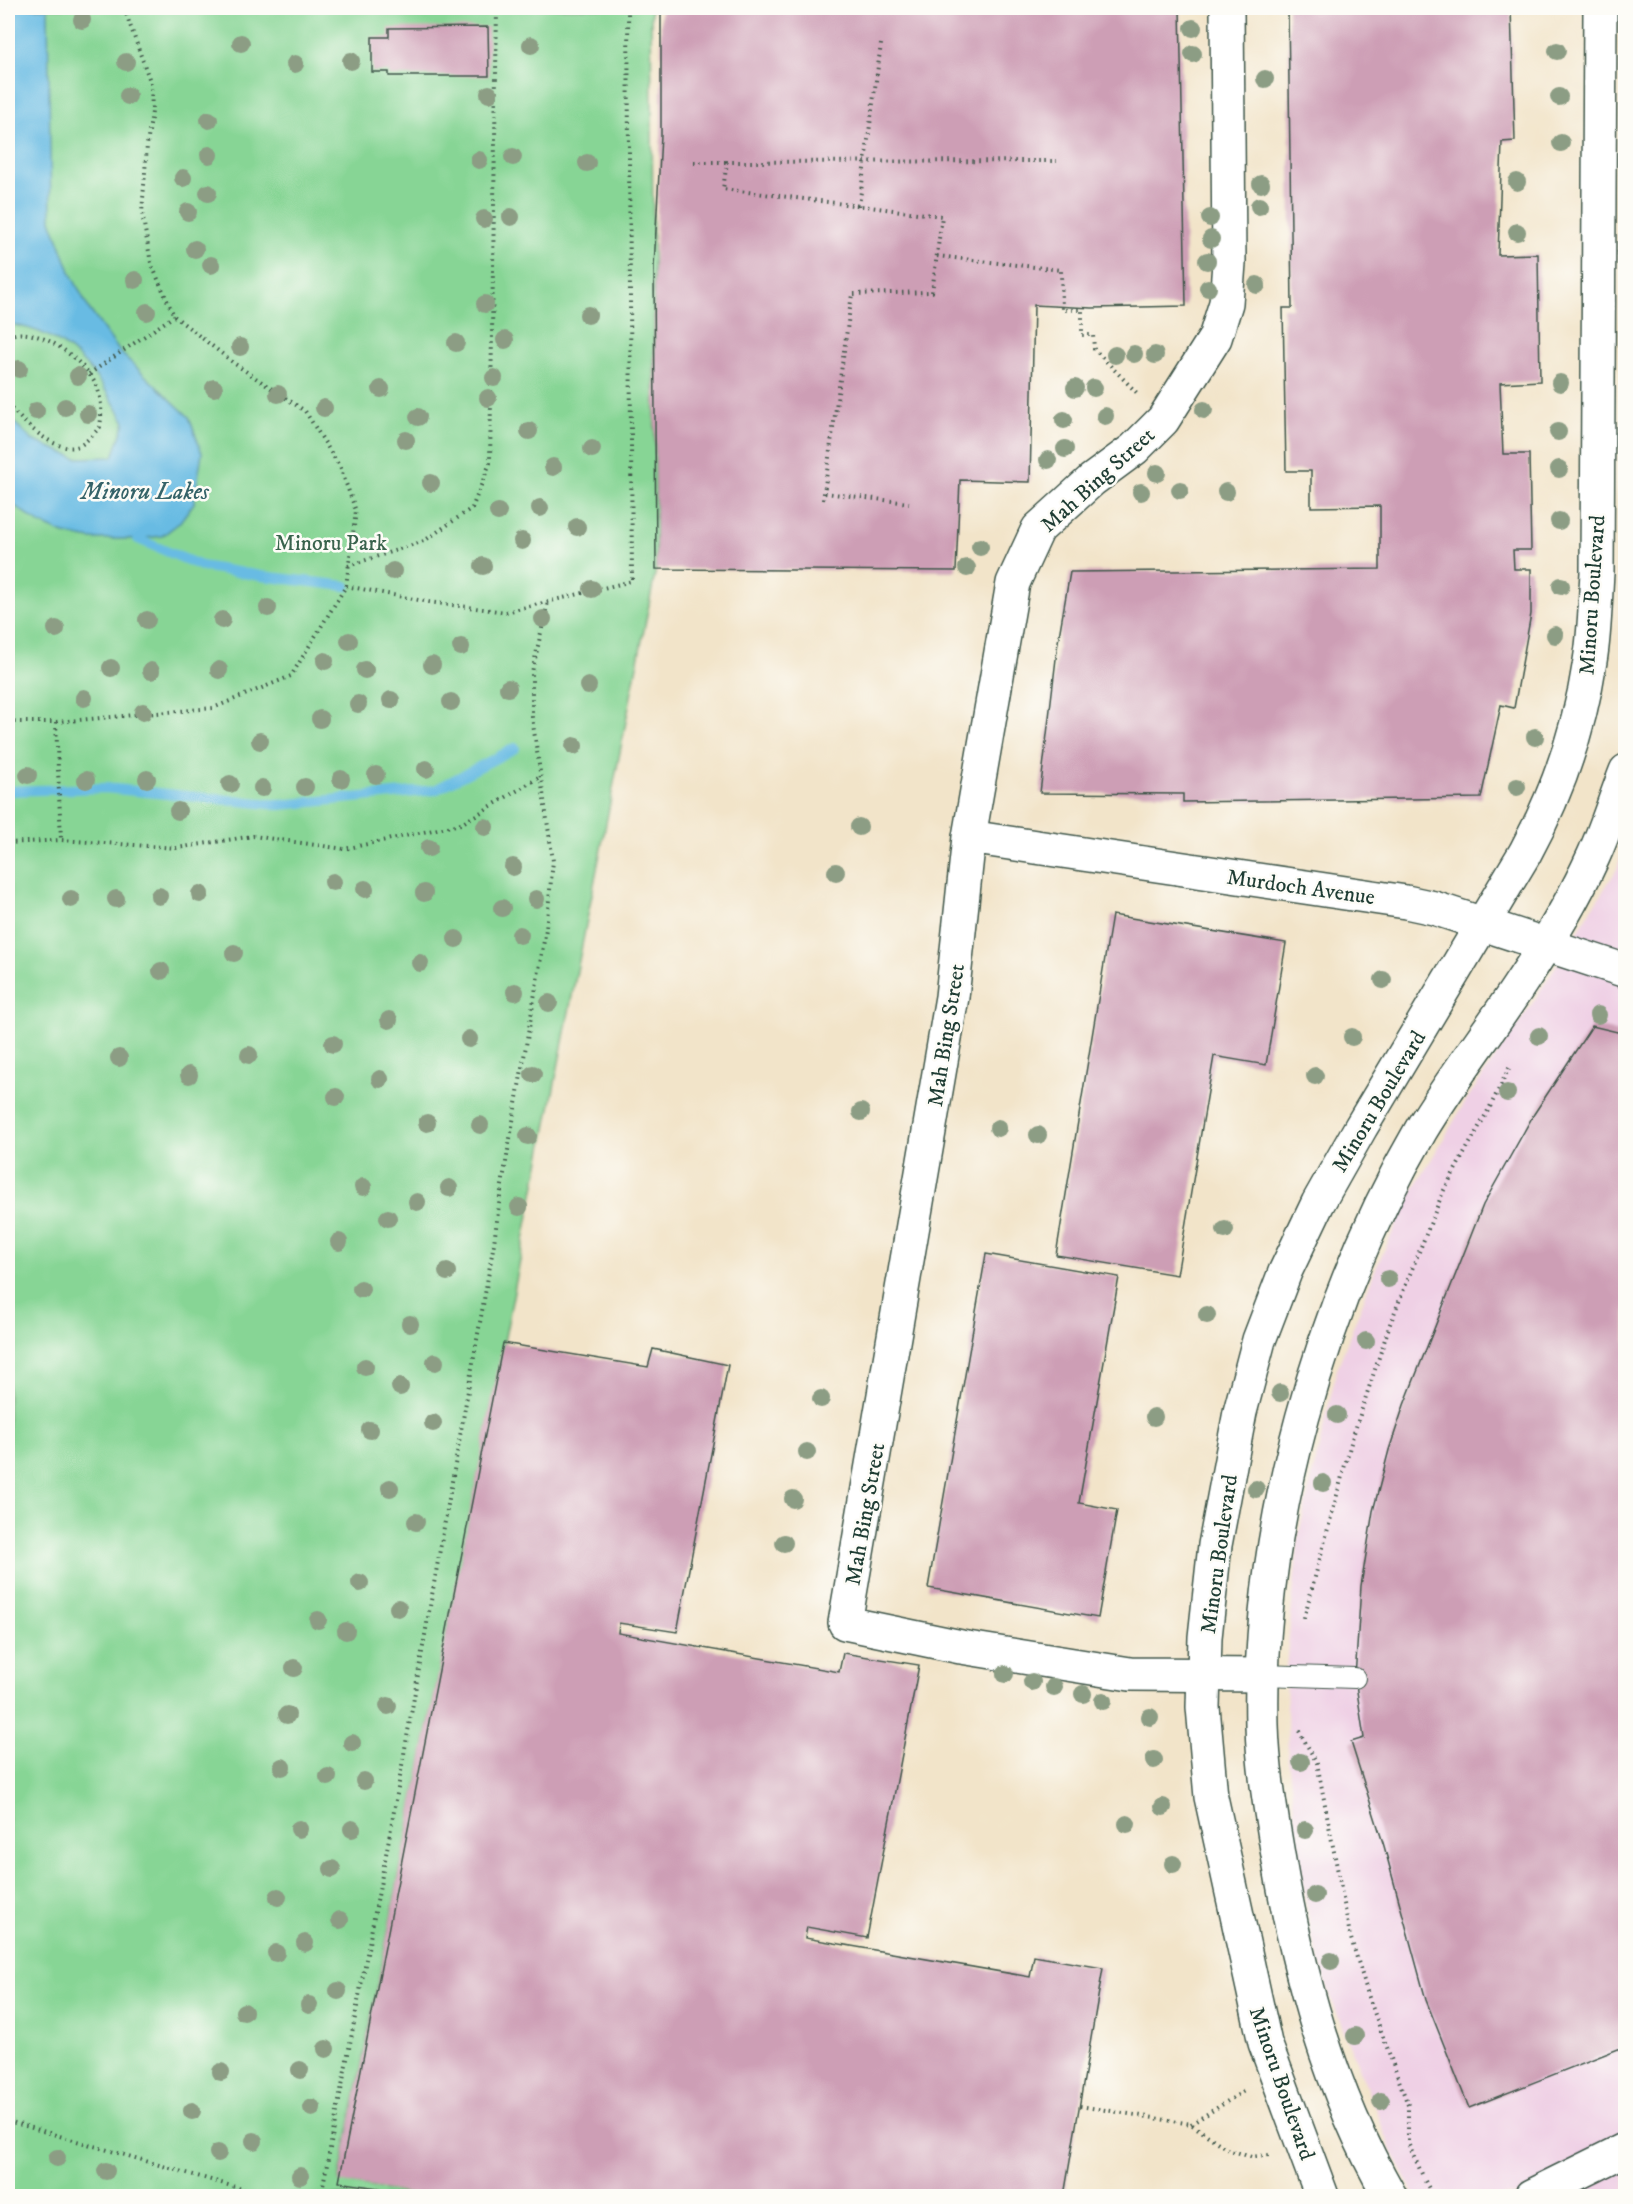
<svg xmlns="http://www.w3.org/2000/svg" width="1633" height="2204" viewBox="0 0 1633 2204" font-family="'IM FELL DW Pica',serif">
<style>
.built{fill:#efd0e5}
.green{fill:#87d595;stroke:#538964;stroke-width:1.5}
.water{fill:#67bbe3;stroke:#437c8c;stroke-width:1.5}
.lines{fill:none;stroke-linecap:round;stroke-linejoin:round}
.stream{stroke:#67bbe3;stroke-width:10}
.building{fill:#cd9eb5}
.service-casing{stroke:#3f564a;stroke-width:22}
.minor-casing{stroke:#3f564a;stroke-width:36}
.tertiary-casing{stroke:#3f564a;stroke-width:36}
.path{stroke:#3f564a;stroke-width:4;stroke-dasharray:1.5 4.5;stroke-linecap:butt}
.service{stroke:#fff;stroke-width:20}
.minor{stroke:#fff;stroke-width:33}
.tertiary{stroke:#fff;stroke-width:33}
.tree{fill:#8c9d84}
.labels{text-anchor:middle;stroke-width:5;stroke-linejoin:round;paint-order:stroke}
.street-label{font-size:22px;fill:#1f3d34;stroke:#fdfcf7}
.park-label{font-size:22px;fill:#39634c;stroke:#fdfcf7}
.water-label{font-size:24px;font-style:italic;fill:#356369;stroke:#fdfcf7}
</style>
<rect width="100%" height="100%" fill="#fdfcf7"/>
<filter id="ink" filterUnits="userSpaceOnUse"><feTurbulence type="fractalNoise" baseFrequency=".0167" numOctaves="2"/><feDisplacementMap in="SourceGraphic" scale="12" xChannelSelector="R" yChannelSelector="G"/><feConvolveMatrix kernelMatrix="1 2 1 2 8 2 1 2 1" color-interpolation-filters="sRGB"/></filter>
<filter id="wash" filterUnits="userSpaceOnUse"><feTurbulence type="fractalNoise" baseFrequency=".008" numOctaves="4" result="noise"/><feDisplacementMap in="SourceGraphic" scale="24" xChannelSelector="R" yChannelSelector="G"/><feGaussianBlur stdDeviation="1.35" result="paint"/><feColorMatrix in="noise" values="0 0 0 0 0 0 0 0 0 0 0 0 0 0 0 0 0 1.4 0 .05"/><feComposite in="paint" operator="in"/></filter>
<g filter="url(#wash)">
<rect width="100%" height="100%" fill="#f2e4c9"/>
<path class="built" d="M1625 842V2196H1415L1392 2151 1332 2001 1312 1937 1303 1884 1288 1759 1286 1667 1299 1533 1337 1369 1377 1265 1411 1194 1467 1099 1530 1007 1617 869Z"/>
<path class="green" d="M8 8H651L656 569 339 2181 417 2196H8Z"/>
<path class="water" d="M8 8H48L51 220 71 274 89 309 120 352 189 417 202 453 194 503 179 523 162 536 138 539H91L64 534 39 523 8 501V416L32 440 76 458 113 457 125 422C96 372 69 332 8 324Z"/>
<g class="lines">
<path class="stream" d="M138 539 201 566 261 576 346 586
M8 791 105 788 280 805 435 790 515 748"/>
</g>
<g id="blocks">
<path class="building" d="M661 8H1180L1186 306 1092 308 1034 305 1030 482 960 480 956 571 656 569 654 267 661 135Z
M1288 8H1511L1515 141 1502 142 1498 255 1538 254 1540 381 1500 383 1503 454H1529L1531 550H1513L1514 569H1531V614L1514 708 1501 705 1481 798 1183 802V794L1040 793 1058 642 1070 572 1380 569V506L1311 507V471H1286L1283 308H1292Z
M488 27 489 76H389V72H372V37H389V28Z
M1112 915 1286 943 1266 1065 1214 1056 1177 1275 1056 1255Z
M1592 1026 1626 1034V2046L1469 2108 1426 2000 1384 1846 1351 1742 1364 1738 1355 1678 1361 1586 1373 1511 1389 1450 1404 1405 1483 1205 1534 1114Z
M986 1254 1119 1277 1079 1503 1117 1510 1098 1618 928 1588Z
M503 1343 648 1367 653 1349 728 1365 677 1632 619 1623 618 1633 839 1672 843 1653 919 1665 867 1938 807 1927 805 1938 1030 1977 1034 1956 1103 1968 1064 2196H428L339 2182Z"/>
</g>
</g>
<g filter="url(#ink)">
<use href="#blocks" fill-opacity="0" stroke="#3f564a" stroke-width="1.5"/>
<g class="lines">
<defs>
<path id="service" d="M1263 1675 1355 1678"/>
<path id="minor" d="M1227 8 1229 263 1226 303 1215 338 1163 420 1134 449 1092 480 1038 529 1013 583 969 837 952 997 845 1623 961 1647 1130 1674 1263 1675
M969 837 1406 902 1434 908 1626 971
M1531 2196 1626 2149"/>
<path id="tertiary" d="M1322 2196 1265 2043 1211 1797 1203 1707 1205 1637 1215 1545 1240 1412 1259 1340 1285 1272 1318 1203 1361 1127 1525 853C1557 794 1580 727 1590 661 1595 632 1595 602 1597 573L1600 8
M1390 2196C1330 2091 1298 1974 1278 1855 1271 1813 1263 1768 1262 1725 1257 1528 1322 1300 1421 1130 1451 1080 1488 1033 1520 984 1547 944 1573 901 1593 857 1606 829 1615 799 1626 771"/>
</defs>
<use href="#service" class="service-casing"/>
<use href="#minor" class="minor-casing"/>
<use href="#tertiary" class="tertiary-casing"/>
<path class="path" d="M694 162H727
M859 206 881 44
M937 256 1061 270 1062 310H1082V335H1093L1094 349 1139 395
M8 336C38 324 83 359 96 385 102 398 102 413 100 427 94 433 87 442 79 446 56 455 22 421 8 405
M89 374 174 316
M825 493 909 503
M823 500 852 294 932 292 942 216 723 189 727 162 1057 161
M348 566 424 541 472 508 490 463 497 8
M346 586 429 602 506 612 632 581 628 8
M8 722H56L213 708 291 676 346 586 356 511 340 467 305 411 235 364 174 316 151 263 142 213 147 145 152 112 151 84 124 8
M56 722 61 840
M8 843 61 840 177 848 253 836 344 849 461 824 540 777
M1304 1618 1352 1439 1390 1324 1443 1192 1490 1107 1509 1068
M1299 1731 1317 1763 1350 1935 1370 2001 1408 2105V2143L1422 2174
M1080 2106 1191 2124 1227 2149 1251 2157 1269 2155
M8 2121 266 2196
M1191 2124 1244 2091
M1425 2181 1433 2196
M321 2196 391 1828 494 1243 500 1197 546 929 553 861 532 717V672L548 602"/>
<use href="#service" class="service"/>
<use href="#minor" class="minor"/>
<use href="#tertiary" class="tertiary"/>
</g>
<g class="tree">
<circle cx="82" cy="20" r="9"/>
<circle cx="1193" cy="28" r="9"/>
<circle cx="241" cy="43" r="9"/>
<circle cx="531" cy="45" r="9"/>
<circle cx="1557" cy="51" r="9"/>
<circle cx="1193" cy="54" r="9"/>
<circle cx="351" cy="61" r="9"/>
<circle cx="126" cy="62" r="9"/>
<circle cx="295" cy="64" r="9"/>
<circle cx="1265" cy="79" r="9"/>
<circle cx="489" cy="94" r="9"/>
<circle cx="128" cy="96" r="9"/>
<circle cx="1559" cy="97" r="9"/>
<circle cx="209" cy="120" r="9"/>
<circle cx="1561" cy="143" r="9"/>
<circle cx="209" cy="155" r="9"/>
<circle cx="513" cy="157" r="9"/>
<circle cx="479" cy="160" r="9"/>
<circle cx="587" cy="163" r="9"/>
<circle cx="183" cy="178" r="9"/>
<circle cx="1517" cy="182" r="9"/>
<circle cx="1261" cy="184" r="9"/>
<circle cx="208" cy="193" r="9"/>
<circle cx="1259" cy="206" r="9"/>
<circle cx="188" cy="212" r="9"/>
<circle cx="511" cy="217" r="9"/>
<circle cx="1210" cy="218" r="9"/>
<circle cx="484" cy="219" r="9"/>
<circle cx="1517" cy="232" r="9"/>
<circle cx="1211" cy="239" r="9"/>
<circle cx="195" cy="249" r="9"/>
<circle cx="1207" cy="261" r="9"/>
<circle cx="211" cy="265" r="9"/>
<circle cx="135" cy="280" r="9"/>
<circle cx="1257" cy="285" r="9"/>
<circle cx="1208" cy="288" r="9"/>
<circle cx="485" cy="304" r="9"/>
<circle cx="147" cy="312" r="9"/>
<circle cx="588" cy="315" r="9"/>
<circle cx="505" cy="340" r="9"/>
<circle cx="456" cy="343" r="9"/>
<circle cx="240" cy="347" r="9"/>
<circle cx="1134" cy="354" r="9"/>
<circle cx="1115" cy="355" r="9"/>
<circle cx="1155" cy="355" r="9"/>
<circle cx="19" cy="369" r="9"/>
<circle cx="78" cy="376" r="9"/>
<circle cx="494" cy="378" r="9"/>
<circle cx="1560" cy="383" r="9"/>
<circle cx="214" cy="388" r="9"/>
<circle cx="1075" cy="388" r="9"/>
<circle cx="1094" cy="388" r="9"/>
<circle cx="381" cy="389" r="9"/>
<circle cx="278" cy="394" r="9"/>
<circle cx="488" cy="398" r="9"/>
<circle cx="65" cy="407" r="9"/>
<circle cx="324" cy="408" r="9"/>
<circle cx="1204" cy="410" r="9"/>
<circle cx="36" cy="411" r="9"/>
<circle cx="88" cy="414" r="9"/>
<circle cx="1105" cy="416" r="9"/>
<circle cx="418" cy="417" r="9"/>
<circle cx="1064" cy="420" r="9"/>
<circle cx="529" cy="431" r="9"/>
<circle cx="1558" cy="432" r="9"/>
<circle cx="406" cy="440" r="9"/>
<circle cx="592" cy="449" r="9"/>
<circle cx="1065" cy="449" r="9"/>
<circle cx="1048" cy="460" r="9"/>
<circle cx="553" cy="467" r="9"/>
<circle cx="1559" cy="469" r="9"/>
<circle cx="1157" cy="473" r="9"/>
<circle cx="431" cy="483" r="9"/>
<circle cx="1180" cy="490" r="9"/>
<circle cx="1141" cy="492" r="9"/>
<circle cx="1226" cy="492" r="9"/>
<circle cx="540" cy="508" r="9"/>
<circle cx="498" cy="512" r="9"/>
<circle cx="1559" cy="521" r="9"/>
<circle cx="577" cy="527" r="9"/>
<circle cx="522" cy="541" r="9"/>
<circle cx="980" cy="547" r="9"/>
<circle cx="483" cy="566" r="9"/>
<circle cx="967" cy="568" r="9"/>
<circle cx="393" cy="571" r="9"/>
<circle cx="1561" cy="586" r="9"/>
<circle cx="592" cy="589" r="9"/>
<circle cx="268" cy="608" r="9"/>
<circle cx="543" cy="619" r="9"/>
<circle cx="147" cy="620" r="9"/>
<circle cx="222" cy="620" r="9"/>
<circle cx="56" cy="629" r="9"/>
<circle cx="1555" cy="635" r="9"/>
<circle cx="349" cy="641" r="9"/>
<circle cx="461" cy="647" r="9"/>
<circle cx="325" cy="661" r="9"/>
<circle cx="432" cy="665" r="9"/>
<circle cx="111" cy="668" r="9"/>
<circle cx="219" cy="670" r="9"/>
<circle cx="365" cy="670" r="9"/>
<circle cx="151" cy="671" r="9"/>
<circle cx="588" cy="686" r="9"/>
<circle cx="508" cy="688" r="9"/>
<circle cx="84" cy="698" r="9"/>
<circle cx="391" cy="700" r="9"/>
<circle cx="451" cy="702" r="9"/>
<circle cx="358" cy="704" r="9"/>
<circle cx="143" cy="712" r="9"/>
<circle cx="320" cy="719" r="9"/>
<circle cx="1535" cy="737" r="9"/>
<circle cx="260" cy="741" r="9"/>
<circle cx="574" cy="746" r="9"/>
<circle cx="426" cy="769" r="9"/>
<circle cx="28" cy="775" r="9"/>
<circle cx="376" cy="775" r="9"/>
<circle cx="147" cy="779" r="9"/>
<circle cx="341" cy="779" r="9"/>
<circle cx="86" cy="780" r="9"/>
<circle cx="230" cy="784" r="9"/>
<circle cx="305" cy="787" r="9"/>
<circle cx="1517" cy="787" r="9"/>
<circle cx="262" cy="788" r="9"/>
<circle cx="178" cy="811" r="9"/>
<circle cx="485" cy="827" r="9"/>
<circle cx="859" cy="827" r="9"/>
<circle cx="429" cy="848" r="9"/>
<circle cx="513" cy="867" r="9"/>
<circle cx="836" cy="872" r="9"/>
<circle cx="333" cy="882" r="9"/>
<circle cx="365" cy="889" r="9"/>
<circle cx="424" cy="893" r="9"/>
<circle cx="200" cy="894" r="9"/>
<circle cx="159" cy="896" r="9"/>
<circle cx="71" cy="899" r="9"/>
<circle cx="116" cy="899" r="9"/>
<circle cx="536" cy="899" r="9"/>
<circle cx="502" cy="908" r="9"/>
<circle cx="520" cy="935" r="9"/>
<circle cx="456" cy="939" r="9"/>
<circle cx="234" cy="953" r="9"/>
<circle cx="420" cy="963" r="9"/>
<circle cx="161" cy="971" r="9"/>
<circle cx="1383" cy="980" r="9"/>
<circle cx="515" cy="992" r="9"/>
<circle cx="549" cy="1003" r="9"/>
<circle cx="1598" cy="1015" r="9"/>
<circle cx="389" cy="1020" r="9"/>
<circle cx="1539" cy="1036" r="9"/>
<circle cx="1352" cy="1037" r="9"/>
<circle cx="469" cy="1039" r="9"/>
<circle cx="333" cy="1044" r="9"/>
<circle cx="249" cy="1055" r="9"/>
<circle cx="119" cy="1058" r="9"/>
<circle cx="533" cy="1074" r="9"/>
<circle cx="189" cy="1075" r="9"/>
<circle cx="1315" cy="1076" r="9"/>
<circle cx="380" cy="1079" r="9"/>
<circle cx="1507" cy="1093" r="9"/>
<circle cx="336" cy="1097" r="9"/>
<circle cx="861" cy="1112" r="9"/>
<circle cx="427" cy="1123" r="9"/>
<circle cx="480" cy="1125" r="9"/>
<circle cx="998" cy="1128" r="9"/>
<circle cx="1038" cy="1135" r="9"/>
<circle cx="528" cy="1136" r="9"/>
<circle cx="363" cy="1187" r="9"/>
<circle cx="449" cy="1188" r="9"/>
<circle cx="417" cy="1202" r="9"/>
<circle cx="519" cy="1207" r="9"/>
<circle cx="388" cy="1218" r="9"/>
<circle cx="1225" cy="1230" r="9"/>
<circle cx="339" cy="1242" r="9"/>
<circle cx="447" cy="1272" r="9"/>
<circle cx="1388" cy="1279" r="9"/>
<circle cx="361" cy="1289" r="9"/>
<circle cx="1207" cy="1315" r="9"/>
<circle cx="410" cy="1324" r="9"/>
<circle cx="1366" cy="1341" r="9"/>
<circle cx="435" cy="1362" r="9"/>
<circle cx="365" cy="1367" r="9"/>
<circle cx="400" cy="1387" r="9"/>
<circle cx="1280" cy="1393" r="9"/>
<circle cx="821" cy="1399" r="9"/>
<circle cx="1337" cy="1415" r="9"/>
<circle cx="1154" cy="1417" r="9"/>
<circle cx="433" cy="1423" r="9"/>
<circle cx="370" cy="1430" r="9"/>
<circle cx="807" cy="1452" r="9"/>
<circle cx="1323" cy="1483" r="9"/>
<circle cx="390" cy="1488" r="9"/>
<circle cx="1256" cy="1489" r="9"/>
<circle cx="793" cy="1499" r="9"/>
<circle cx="416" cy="1522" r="9"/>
<circle cx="784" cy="1543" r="9"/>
<circle cx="360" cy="1583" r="9"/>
<circle cx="398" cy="1608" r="9"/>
<circle cx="318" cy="1620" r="9"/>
<circle cx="346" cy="1631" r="9"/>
<circle cx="294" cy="1668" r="9"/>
<circle cx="1005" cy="1674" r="9"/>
<circle cx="1032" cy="1682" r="9"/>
<circle cx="1054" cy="1687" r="9"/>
<circle cx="1083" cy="1694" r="9"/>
<circle cx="1103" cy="1701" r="9"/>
<circle cx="388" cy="1706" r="9"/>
<circle cx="287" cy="1715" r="9"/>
<circle cx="1150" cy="1717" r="9"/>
<circle cx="352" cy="1743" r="9"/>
<circle cx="1154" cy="1760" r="9"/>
<circle cx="1301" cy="1762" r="9"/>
<circle cx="282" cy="1767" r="9"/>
<circle cx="328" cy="1777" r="9"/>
<circle cx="364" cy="1781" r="9"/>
<circle cx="1163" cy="1807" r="9"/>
<circle cx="1127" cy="1824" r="9"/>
<circle cx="299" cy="1829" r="9"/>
<circle cx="352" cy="1829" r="9"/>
<circle cx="1305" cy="1830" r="9"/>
<circle cx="1173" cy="1864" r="9"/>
<circle cx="332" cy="1869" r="9"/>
<circle cx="1315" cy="1895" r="9"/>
<circle cx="278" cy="1897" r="9"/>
<circle cx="340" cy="1920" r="9"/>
<circle cx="305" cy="1943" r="9"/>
<circle cx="276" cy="1953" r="9"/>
<circle cx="1331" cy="1961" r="9"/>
<circle cx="338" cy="1991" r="9"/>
<circle cx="309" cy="2005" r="9"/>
<circle cx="244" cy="2012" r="9"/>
<circle cx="1355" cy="2036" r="9"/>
<circle cx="326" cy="2049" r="9"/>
<circle cx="300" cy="2070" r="9"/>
<circle cx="221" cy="2072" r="9"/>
<circle cx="1381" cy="2101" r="9"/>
<circle cx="312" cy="2108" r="9"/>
<circle cx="192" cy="2111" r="9"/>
<circle cx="254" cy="2141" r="9"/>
<circle cx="218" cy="2153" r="9"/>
<circle cx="57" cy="2158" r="9"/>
<circle cx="106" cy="2171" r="9"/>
<circle cx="300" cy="2176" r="9"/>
</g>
</g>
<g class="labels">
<g class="street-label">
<text transform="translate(1097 479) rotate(-42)" y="8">Mah Bing Street</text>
<text transform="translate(1591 595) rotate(-86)" y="8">Minoru Boulevard</text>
<text transform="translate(1301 886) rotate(8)" y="8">Murdoch Avenue</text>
<text transform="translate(945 1035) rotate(-81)" y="8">Mah Bing Street</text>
<text transform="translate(1378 1101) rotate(-59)" y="8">Minoru Boulevard</text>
<text transform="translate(864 1514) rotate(-80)" y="8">Mah Bing Street</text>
<text transform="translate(1218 1554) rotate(-82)" y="8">Minoru Boulevard</text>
<text transform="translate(1283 2083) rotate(71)" y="8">Minoru Boulevard</text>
</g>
<g class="park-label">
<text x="331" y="550">Minoru Park</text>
</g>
<g class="water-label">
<text x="145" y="499">Minoru Lakes</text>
</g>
</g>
<rect width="1633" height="2204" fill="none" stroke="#fdfcf7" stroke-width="30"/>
</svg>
